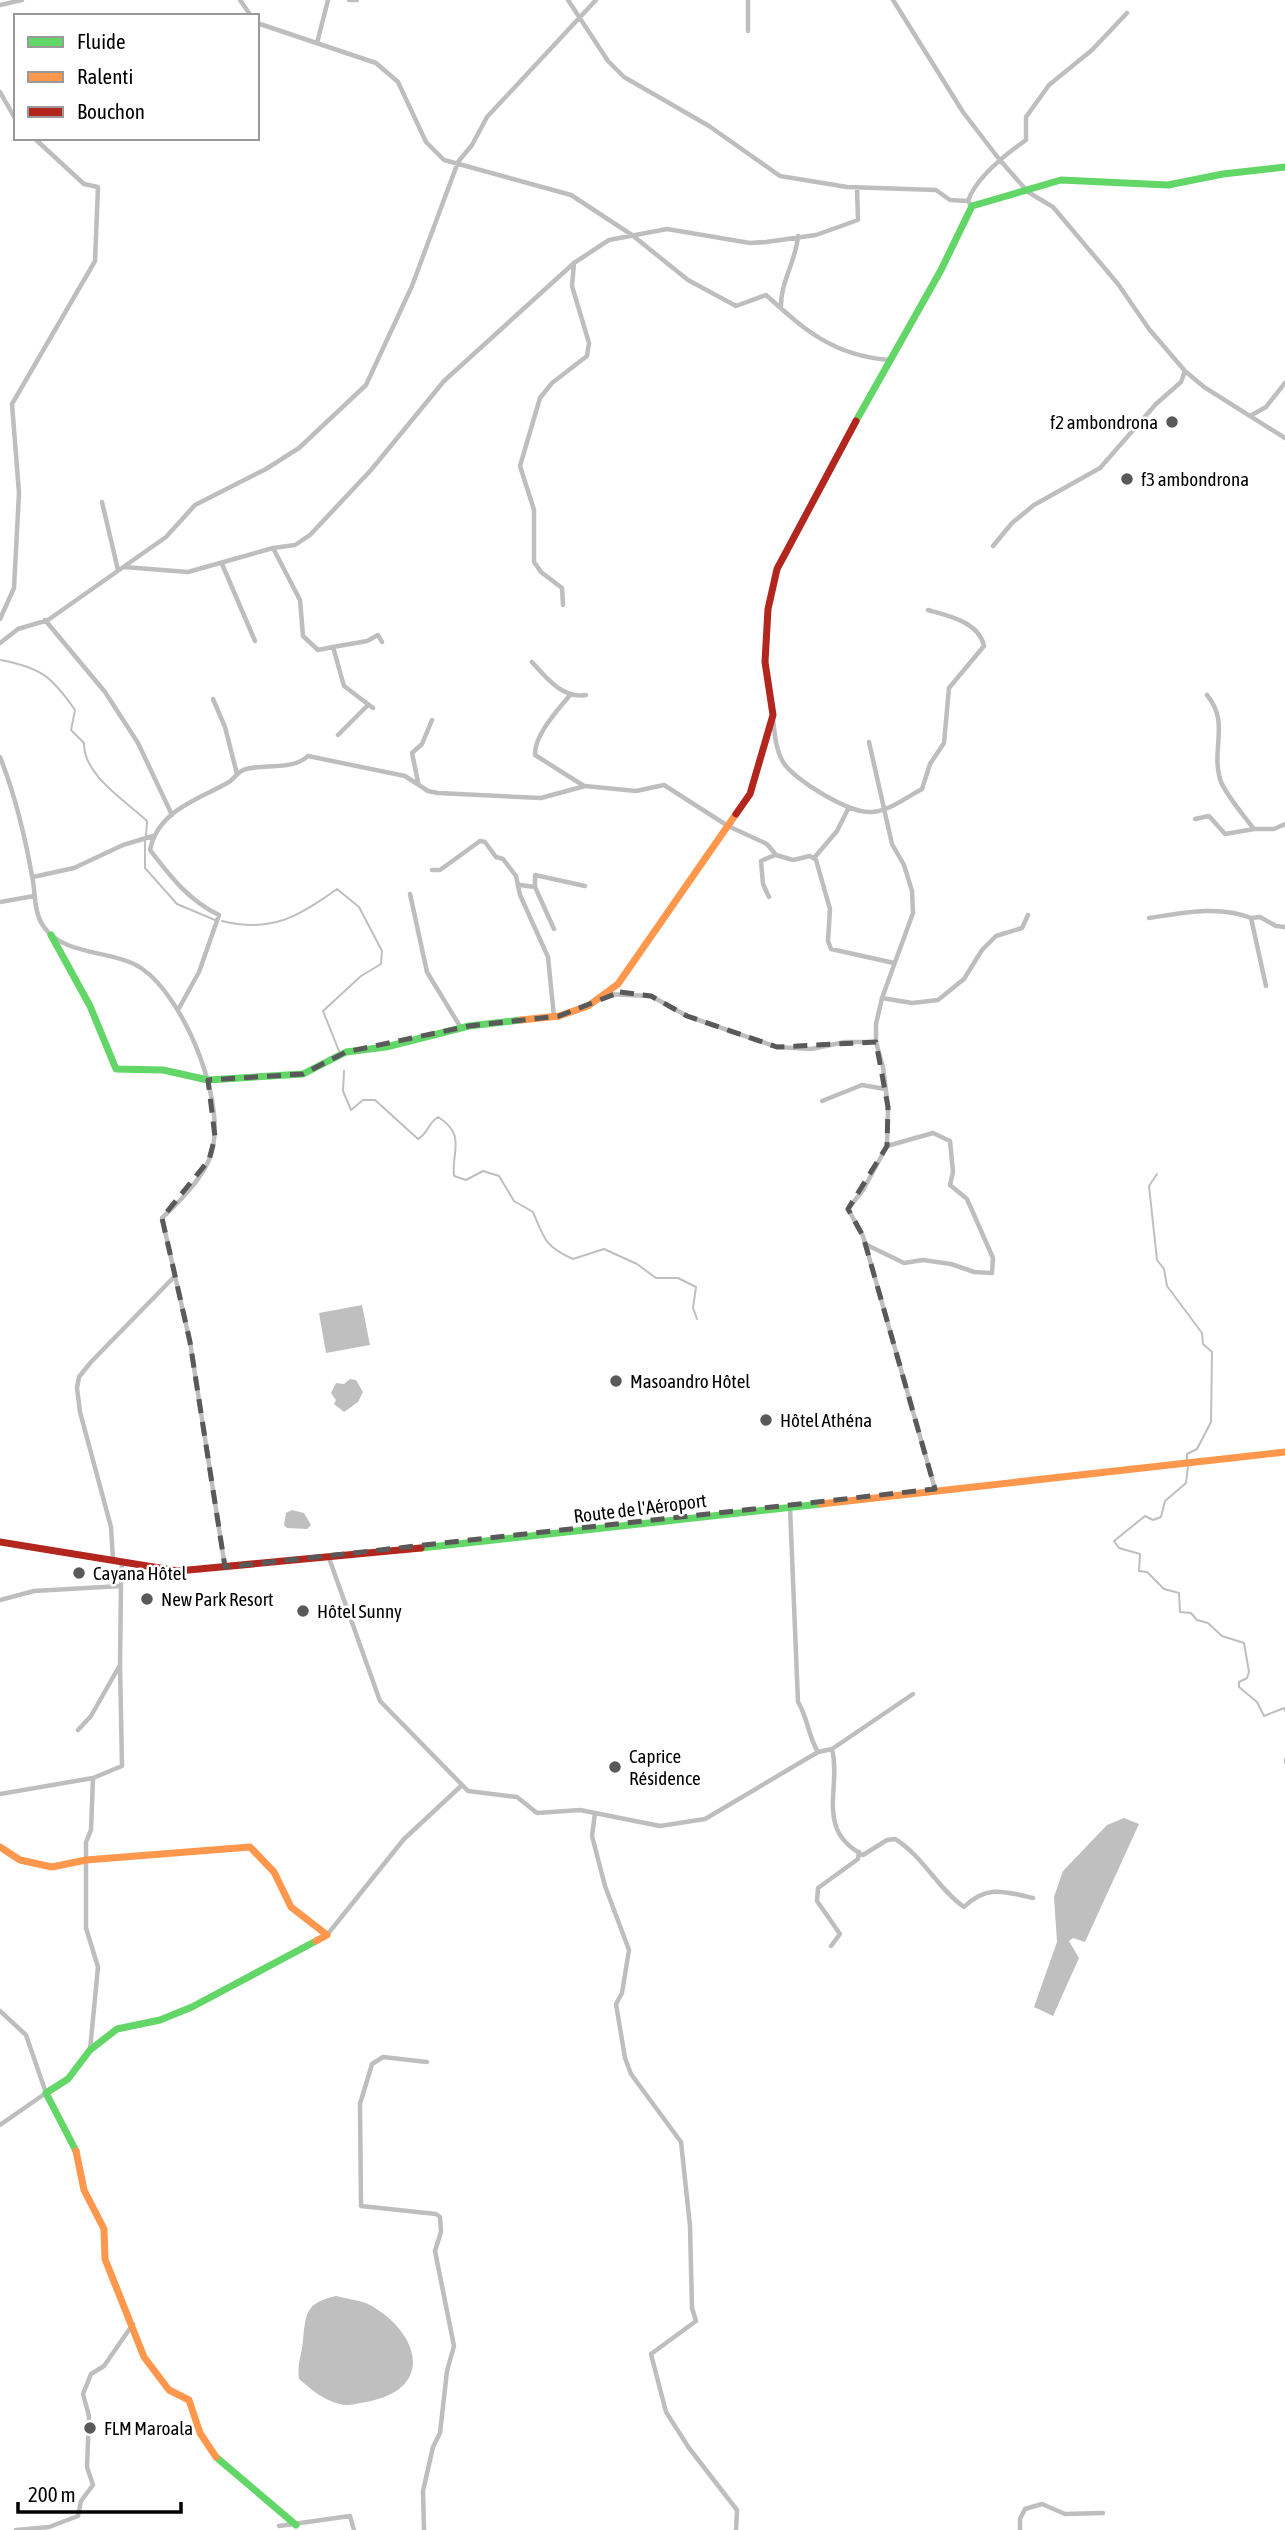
<svg xmlns="http://www.w3.org/2000/svg" width="1285" height="2530" viewBox="0 0 1285 2530" font-family="'Asap Condensed',sans-serif">
<style>
.water{fill:#bfbfbf}
.lines{fill:none;stroke-linecap:round;stroke-linejoin:round}
.stream{stroke:#bfbfbf;stroke-width:2}
.street{stroke:#bebebe;stroke-width:4.5}
.fast{stroke:#63d668;stroke-width:7}
.slow{stroke:#ff974d;stroke-width:7}
.jam{stroke:#b3261e;stroke-width:7}
.marked{fill:none;stroke:#595959;stroke-width:5;stroke-dasharray:14 9;stroke-linejoin:round}
.poi-dot{fill:#595959;stroke:#fff;stroke-width:2.5}
.labels{text-anchor:middle;stroke-width:5;stroke-linejoin:round;paint-order:stroke}
.poi-label{font-size:19px;fill:#000;stroke:#fff;text-anchor:start}
.street-label{font-size:19px;fill:#000;stroke:#fff}
</style>
<rect width="100%" height="100%" fill="#fff"/>
<path class="water" d="M362 1305 370 1345 326 1353 319 1313Z
M350 1379 356 1380 363 1392 358 1402 344 1412 334 1404 336 1400 331 1393 336 1383 344 1384Z
M292 1510 304 1513 311 1525 307 1529 287 1528 284 1525 286 1513Z
M1124 1818 1139 1824 1085 1942 1073 1938 1069 1941 1079 1958 1053 2016 1034 2007 1057 1942 1054 1897 1063 1871 1107 1825Z
M336 2296C347 2299 362 2300 372 2306 421 2335 434 2390 366 2402 358 2403 348 2407 340 2404 323 2400 312 2390 299 2379 297 2363 302 2354 303 2340 306 2312 306 2303 336 2296Z"/>
<g class="lines">
<path class="stream" d="M1 660C42 668 52 677 75 710L71 730 84 743C83 775 126 801 147 821L146 837
M145 841V868L177 904 215 920
M222 921C271 933 298 917 337 889L359 907 382 951 381 964 361 976 323 1011 339 1051
M344 1071 343 1091 351 1110 363 1100H375L418 1139C428 1134 428 1123 438 1117 467 1135 451 1152 454 1176L466 1180 483 1171 499 1176 514 1201 533 1212C544 1238 545 1247 573 1259L604 1249 637 1264 656 1278H678L696 1287 693 1308 697 1319
M1157 1174 1149 1186 1157 1260 1164 1269 1167 1286 1202 1333 1203 1344 1212 1352 1211 1422 1197 1449 1187 1454V1461
M1188 1466 1186 1483 1165 1501 1161 1517 1153 1520 1145 1516 1114 1541 1119 1548 1140 1554 1139 1571 1147 1572 1164 1589 1179 1593 1180 1612 1191 1613 1197 1620 1208 1623 1222 1636 1244 1643 1249 1672 1247 1678 1239 1682V1687L1257 1702 1264 1716 1284 1708 1285 1711
M1285 1759V1763"/>
<path class="street" d="M240 0 251 16
M349 0H357
M568 0 608 61 624 77 709 126 780 176 847 187 936 190 950 200 968 201 972 206
M893 0 963 112 999 159 1028 192 1053 207 1118 284 1149 329 1185 371 1204 387 1285 438
M0 5 22 0
M257 23 376 63 398 82 426 142 444 160 571 195 632 235 688 280 736 306 766 295C806 331 833 355 888 360
M748 31V0
M317 43 328 0
M0 92 16 120
M968 201C976 178 1006 154 1026 140V117L1049 85 1092 50 1127 13
M781 308C780 282 796 262 798 236
M1250 416 1266 407 1285 383
M102 502 118 570
M993 546 1012 523 1034 505 1100 468 1156 404 1181 382 1185 371
M273 548 300 600 303 636 318 650 333 647 344 686 373 708
M222 564 255 641
M124 567 188 572 273 548 295 545 310 535 371 470 444 381 574 263 609 240 667 229 750 243 766 242 816 235 858 220 857 188
M563 605 562 588 541 572 534 562V510L520 466 540 398 552 383 587 356 589 343 572 286 574 263
M0 619 14 588 19 493 12 404 95 261 98 187 84 184 34 138
M45 620 105 692 138 743 172 815
M0 643 18 629 48 620 166 537 195 505 266 469 299 448 366 385 412 286 458 162 472 145 487 117 596 0
M333 647 367 641 378 635 382 642
M532 662C547 679 563 699 586 695
M570 695C558 710 534 735 535 755L584 786
M1207 695C1230 723 1211 748 1220 779 1224 793 1245 817 1254 829H1274L1285 824
M213 699 225 727 237 774
M773 719C775 734 775 748 783 762 794 780 850 814 872 812 889 811 907 797 922 789L930 764 944 743 949 688 984 646C979 622 949 616 928 610
M338 735 367 706
M869 742 892 844 904 865 912 891 913 913 882 998
M0 757C15 795 25 836 32 876 36 893 33 912 44 927 63 956 114 950 141 968 185 997 231 1110 209 1160 199 1182 180 1201 162 1218L190 1342 225 1567
M418 782 412 753 422 744 432 720
M1195 819 1209 816 1225 834 1254 829
M814 858 837 831 849 807
M432 870H440L480 841 485 842 496 857 503 859 516 876 520 895 548 957 554 1017
M33 877 74 868 123 845 153 836
M520 885 535 887
M410 894 427 972 461 1028
M769 897 763 884 761 861 775 855
M0 902 34 896
M1149 918C1182 913 1219 905 1251 918
M554 929 535 887V875L585 886
M1266 986 1251 918 1260 917 1276 926 1285 927
M606 994 651 996 687 1016 777 1047 811 1049 845 1042H876
M178 1010 199 972 219 915C189 901 170 876 150 850 158 810 198 800 229 782 235 778 238 771 246 769 265 764 294 770 308 756L405 776 428 791 438 793 541 798 585 786 636 791 664 785 728 826 767 844 776 855 793 860 810 856 816 860 830 909 828 941 831 949 894 963
M822 1101 862 1085 885 1089
M865 1244 904 1263 923 1260 951 1264 974 1272 992 1273 993 1258 967 1199 950 1185 953 1172 950 1141 933 1133 887 1146
M935 1489 863 1236 848 1209 863 1190 887 1146 888 1107 883 1067 876 1042V1024L882 998 912 1003 938 1000 964 979 982 950 996 936 1022 928 1028 915
M329 1558 380 1701 468 1791 517 1797 537 1813 580 1810 660 1826 705 1819 818 1752C808 1736 808 1718 798 1702L790 1507
M113 1560 111 1527 80 1412 77 1388 79 1377 91 1362 173 1278
M0 1600 34 1591 121 1586 122 1562
M78 1730 91 1716 120 1665 121 1586
M832 1749C842 1788 814 1829 863 1855L887 1840 895 1839C923 1856 938 1889 964 1907 986 1885 1004 1891 1033 1898
M818 1752 832 1749 913 1694
M0 1794 93 1778
M595 1813 592 1836 605 1886 629 1950 622 1993 616 2004 625 2058 631 2074 681 2142 690 2226 692 2308 696 2321 651 2354 666 2412 689 2448 737 2510 736 2530
M327 1935 404 1839 461 1786
M831 1946 840 1934 817 1901 818 1888 858 1859 859 1852
M0 2011 26 2035 46 2093 0 2125
M90 2050 98 1967 86 1928V1842L91 1830 93 1778 122 1766 120 1665
M279 2526 350 2516 354 2530
M16 2530 49 2527 78 2516 81 2501 93 2485 87 2467 89 2416 83 2394 91 2374 104 2366 133 2324
M424 2530 423 2491 433 2447 440 2433 447 2371 454 2346 435 2251 441 2232 440 2217 436 2214 361 2206 360 2104 372 2064 383 2057 427 2062
M1020 2530V2519L1025 2509 1042 2504 1065 2514 1103 2513"/>
<path class="fast" d="M856 421 941 270 972 206 1061 180 1168 185 1223 174 1285 167
M51 935 90 1006 116 1069 163 1070 208 1080 303 1074 346 1052 386 1047 469 1026 521 1020
M421 1548 821 1504
M76 2151 46 2093 68 2079 90 2050 117 2029 160 2020 192 2007 316 1941
M216 2457 296 2525"/>
<path class="slow" d="M521 1020 559 1016 588 1006 618 984 736 814
M821 1504 1285 1452
M0 1847 20 1860 52 1867 86 1860 250 1847 274 1872 291 1907 327 1935 316 1941
M76 2151 84 2190 104 2229 105 2259 144 2357 169 2390 189 2400 200 2433 216 2457"/>
<path class="jam" d="M736 814 750 794 773 715 765 662 768 609 777 569 856 421
M0 1542 178 1571 421 1548"/>
</g>
<path class="marked" d="M620 992 651 996 687 1016 777 1047 876 1042 888 1107 887 1146 848 1209 863 1236 935 1489 225 1567 190 1342 162 1218 209 1160 215 1137 208 1080 303 1074 346 1052 469 1026 559 1016Z"/>
<g class="poi-dot">
<circle cx="1172" cy="422" r="7"/>
<circle cx="1127" cy="479" r="7"/>
<circle cx="616" cy="1381" r="7"/>
<circle cx="766" cy="1420" r="7"/>
<circle cx="79" cy="1573" r="7"/>
<circle cx="147" cy="1599" r="7"/>
<circle cx="303" cy="1611" r="7"/>
<circle cx="615" cy="1767" r="7"/>
<circle cx="90" cy="2428" r="7"/>
</g>
<g class="labels">
<g class="poi-label">
<text x="1158" y="429" text-anchor="end">f2 ambondrona</text>
<text x="1141" y="486">f3 ambondrona</text>
<text x="630" y="1388">Masoandro Hôtel</text>
<text x="780" y="1427">Hôtel Athéna</text>
<text x="93" y="1580">Cayana Hôtel</text>
<text x="161" y="1606">New Park Resort</text>
<text x="317" y="1618">Hôtel Sunny</text>
<text x="629" y="1763">Caprice<tspan x="629" dy="22">Résidence</tspan></text>
<text x="104" y="2435">FLM Maroala</text>
</g>
<g class="street-label">
<text transform="translate(640 1508) rotate(-7)" y="7">Route de l'Aéroport</text>
</g>
</g>
<rect x="14" y="14" width="245" height="126" fill="#ffffff" stroke="#999999" stroke-width="2"/>
<rect x="28" y="37" width="35" height="10" fill="#63d668" stroke="#999999" stroke-width="2"/>
<text x="77" y="49" font-size="21" fill="#000000">Fluide</text>
<rect x="28" y="72" width="35" height="10" fill="#ff974d" stroke="#999999" stroke-width="2"/>
<text x="77" y="84" font-size="21" fill="#000000">Ralenti</text>
<rect x="28" y="107" width="35" height="10" fill="#b3261e" stroke="#999999" stroke-width="2"/>
<text x="77" y="119" font-size="21" fill="#000000">Bouchon</text>
<path d="M18 2502v10h163v-10" fill="none" stroke="#000000" stroke-width="3.5"/>
<text x="28" y="2502" font-size="21" fill="#000000" stroke="#ffffff" stroke-width="5" paint-order="stroke">200 m</text>
</svg>
